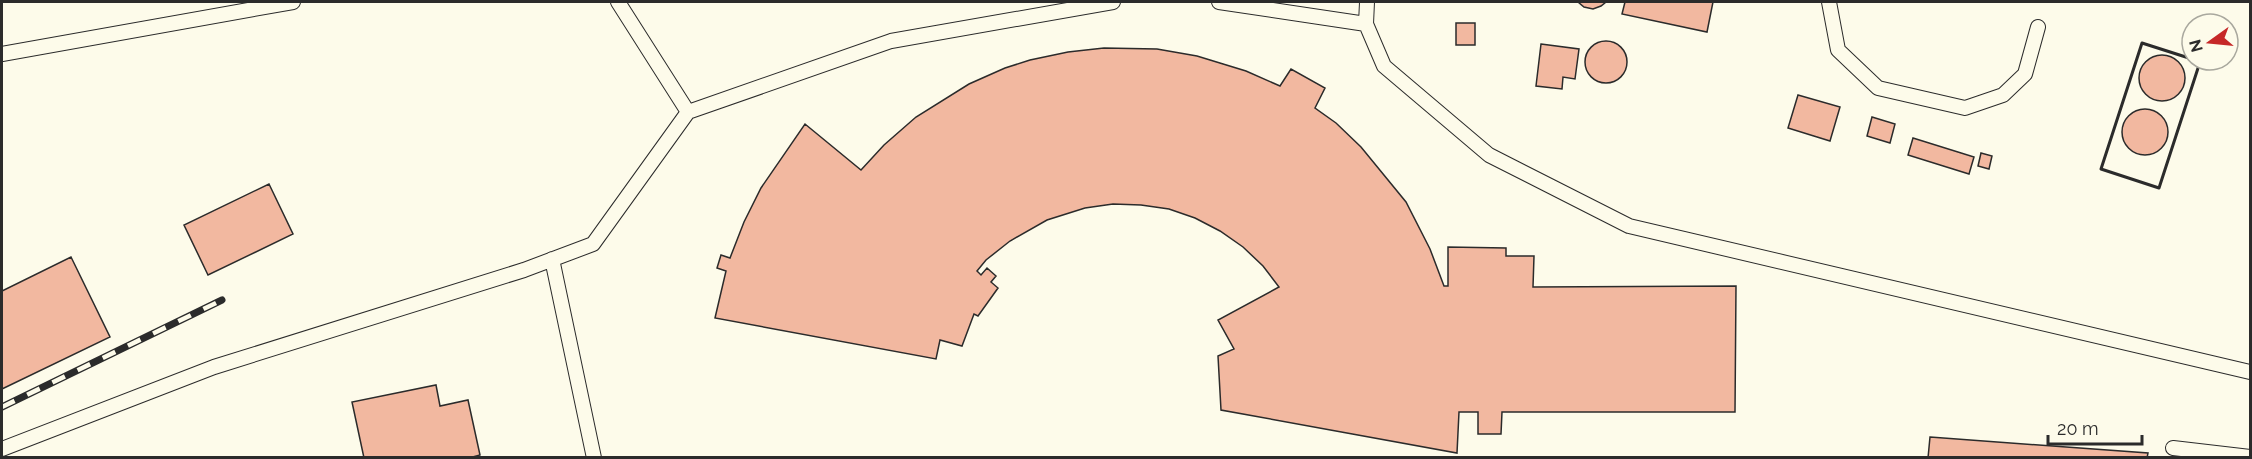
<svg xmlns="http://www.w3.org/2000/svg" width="2252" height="459" viewBox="0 0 2252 459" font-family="Raleway,sans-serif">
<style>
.building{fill:#f2b8a0;stroke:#2b2b2b;stroke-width:1.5}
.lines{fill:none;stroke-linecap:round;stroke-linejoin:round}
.service-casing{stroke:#2b2b2b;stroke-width:16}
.service{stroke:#fdfbea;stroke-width:14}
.rail-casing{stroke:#2b2b2b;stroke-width:7}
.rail{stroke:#fdfbea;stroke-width:4.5;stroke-dasharray:14;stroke-linecap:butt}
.wall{stroke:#2b2b2b;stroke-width:3}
</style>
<rect width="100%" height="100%" fill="#fdfbea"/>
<path class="building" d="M1578 2H1606L1601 6 1593 9 1584 7Z
M1625 2H1713L1707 32 1622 14Z
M1456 23H1475V45H1456Z
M1585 62a21 21 0 1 1 42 0a21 21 0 1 1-42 0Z
M1541 44 1579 49 1575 79 1563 77 1562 89 1536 86Z
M1104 48 1157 49 1197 56 1246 71 1280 86 1291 69 1325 88 1315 108 1336 123 1361 147 1406 202 1430 249 1444 286H1448V247L1506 248V256H1534L1533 287 1736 286 1735 412H1502L1501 434H1478V412H1459L1457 453 1221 410 1218 356 1234 349 1218 320 1279 287 1263 266 1243 247 1220 231 1195 218 1169 209 1141 205 1113 204 1085 208 1047 220 1010 241 986 260 977 271 981 275 987 268 996 276 991 282 998 288 978 316 974 314 962 346 940 340 936 359 715 318 726 271 717 268 721 255 730 258 744 222 761 188 805 124 861 170 884 145 916 117 969 84 1005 68 1030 60 1068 52Z
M2139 78a23 23 0 1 1 46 0a23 23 0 1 1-46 0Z
M1798 95 1840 107 1830 141 1788 128Z
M2122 132a23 23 0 1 1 46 0a23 23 0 1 1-46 0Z
M1872 117 1895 124 1890 143 1867 136Z
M1913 138 1974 157 1969 174 1908 155Z
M1981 153 1992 156 1989 169 1978 166Z
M269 184 293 234 208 275 184 225Z
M71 257 110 337 2 389V291Z
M436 385 440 406 468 400 480 455 469 458H364L352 402Z
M1930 437 2148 453 2147 458H1928Z"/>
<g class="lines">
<defs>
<path id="service" d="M618 2 688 112
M1219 2 1366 24
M1367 2 1366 24 1384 66 1489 155 1629 226 2250 372
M1829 2 1838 50 1878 88 1965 108 2003 95 2025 74 2038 27
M2 54 293 2
M552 259 594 458
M2173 448 2250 457
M2 449 214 367 524 270 593 244 688 112 891 41 1113 2"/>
</defs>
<use href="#service" class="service-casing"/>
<use href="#service" class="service"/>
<defs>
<path id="rail" d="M2 407 222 300"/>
</defs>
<use href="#rail" class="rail-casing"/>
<use href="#rail" class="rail"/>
<path class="wall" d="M2192 59 2142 43 2101 169 2159 188 2200 62 2195 60"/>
</g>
<rect width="2252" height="459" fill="none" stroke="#2b2b2b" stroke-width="6"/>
<g transform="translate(2210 42) rotate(255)"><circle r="28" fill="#fdfbea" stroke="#a9a89e" stroke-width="1.5"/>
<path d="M0-4.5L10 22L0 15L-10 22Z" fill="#c62828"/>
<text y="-9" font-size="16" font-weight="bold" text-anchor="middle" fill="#2b2b2b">N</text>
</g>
<path d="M2048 435v9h94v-9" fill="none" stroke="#2b2b2b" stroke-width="3"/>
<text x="2057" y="435" font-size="18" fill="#2b2b2b" stroke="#fdfbea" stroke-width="4.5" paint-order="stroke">20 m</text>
</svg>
